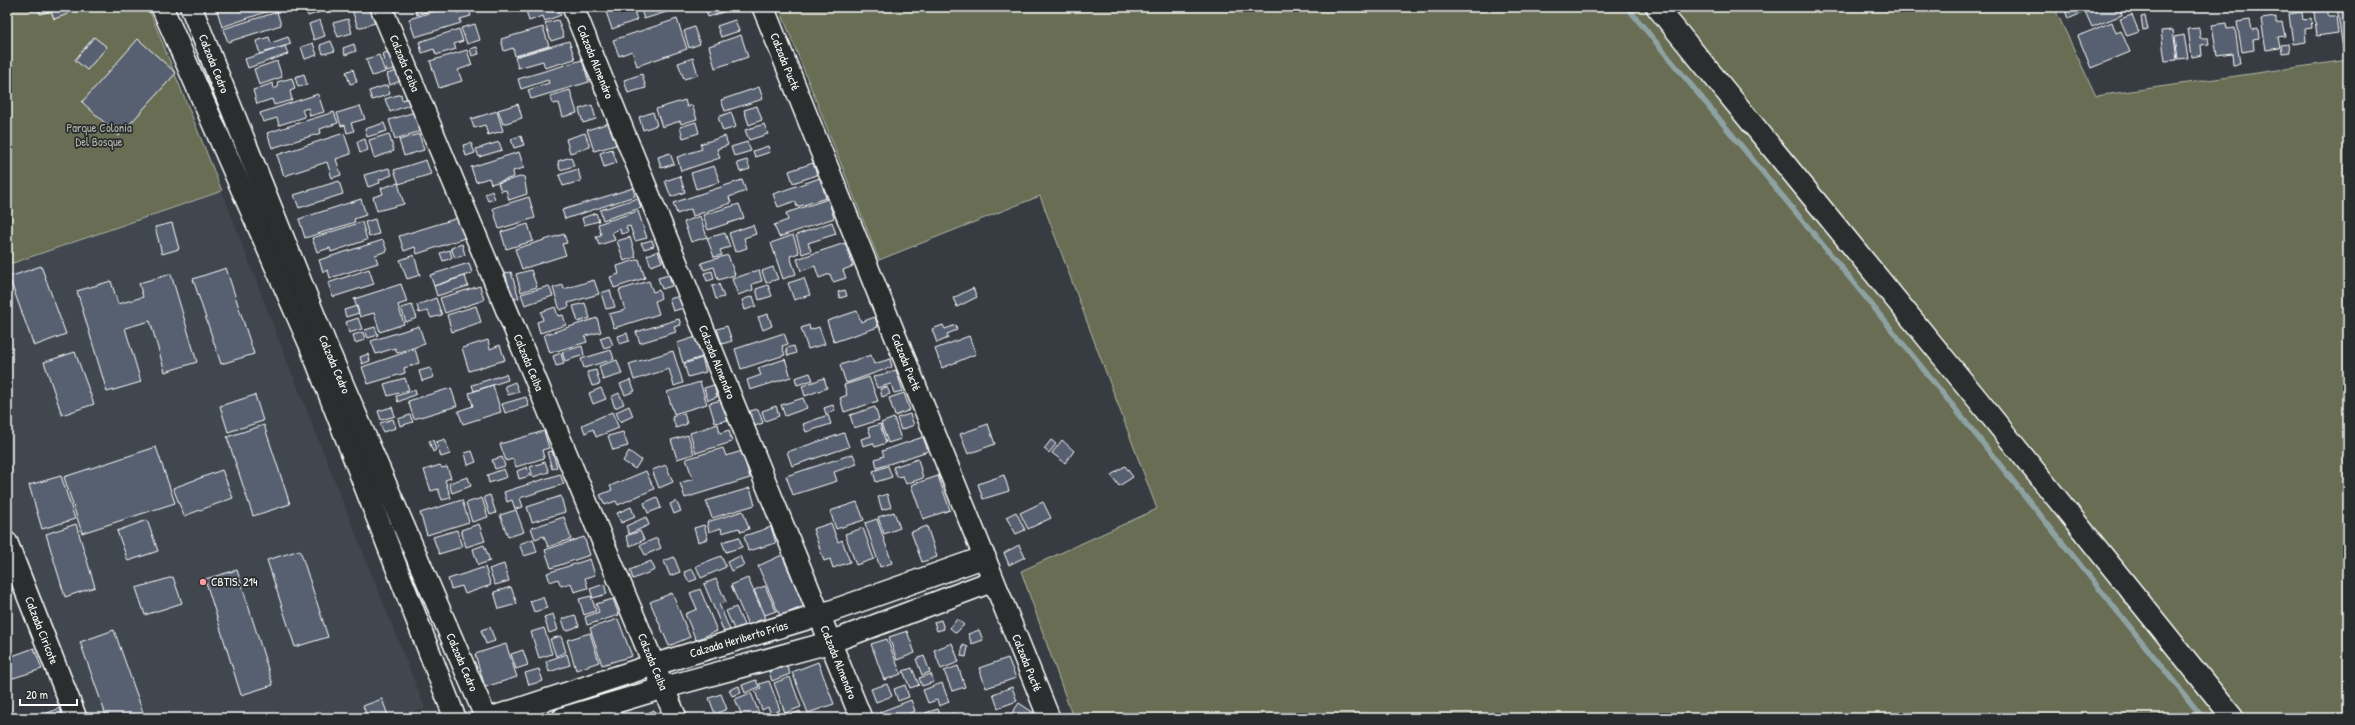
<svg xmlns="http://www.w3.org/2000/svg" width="2355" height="725" viewBox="0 0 2355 725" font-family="'Patrick Hand',sans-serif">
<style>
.built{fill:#404750}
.green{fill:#676d53;stroke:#b3b6a9}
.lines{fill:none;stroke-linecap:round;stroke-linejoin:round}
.stream{stroke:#8fa2a3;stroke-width:5.5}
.building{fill:#566071;stroke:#fff}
.minor-casing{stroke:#fff;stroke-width:24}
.minor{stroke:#2a2d2e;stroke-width:21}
.poi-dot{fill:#ff9aa2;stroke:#2a2d2e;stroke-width:1.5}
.labels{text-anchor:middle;stroke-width:3.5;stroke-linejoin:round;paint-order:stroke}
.street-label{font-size:12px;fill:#fff;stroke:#2a2d2e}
.park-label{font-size:12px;fill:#b3b6a9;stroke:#2a2d2e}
.poi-label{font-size:12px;fill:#fff;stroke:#2a2d2e;text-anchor:start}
</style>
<rect width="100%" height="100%" fill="#373c42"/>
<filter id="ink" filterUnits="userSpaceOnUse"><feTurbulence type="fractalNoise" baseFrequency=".025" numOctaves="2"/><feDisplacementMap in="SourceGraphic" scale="8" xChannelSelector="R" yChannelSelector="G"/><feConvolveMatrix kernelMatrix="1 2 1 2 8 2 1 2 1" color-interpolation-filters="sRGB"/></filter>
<g filter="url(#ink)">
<path class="built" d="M222 191 282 348 425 708 396 718H85L7 525V265Z"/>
<path class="green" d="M7 7H148L222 191 7 265Z
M779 7H2054L2096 96 2348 60V718H1073L1021 571 1157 509 1040 196 879 260Z"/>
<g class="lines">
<path class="stream" d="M1627 7 1863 294 2203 718"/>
</g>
<path class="building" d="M38 7H65L68 14 54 19 51 11 40 14Z
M216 7H264L266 12 222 27Z
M264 7H282L266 12Z
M304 7H319L320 12 308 16Z
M361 7H370L375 23 358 28 352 10Z
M414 7H431L432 10 417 15Z
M438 7H456L458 13 469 9 471 16 460 19 461 23 415 37 409 19 439 10Z
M525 7H558L561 15 545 21 543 16 529 21Z
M621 7H633L637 20 612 29 606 12Z
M640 7H669L670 11 644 19Z
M705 7H739L708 17Z
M2071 7H2080L2082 13 2068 19 2065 10Z
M2083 7H2119L2122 15 2092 27Z
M2337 7 2348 8V56L2344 57Z
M2328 10V16H2336L2338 33 2317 36 2314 12Z
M277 12 281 25 228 42 223 29Z
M2302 12 2303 20 2311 18 2312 28 2305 29 2306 42 2293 44 2289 14Z
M2132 15 2139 32 2127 36 2120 19Z
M2145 16 2148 29 2143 30 2141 17Z
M2276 17V23L2282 22 2285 36 2278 37 2280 48 2266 50 2261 19Z
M348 19 352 33 338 37 333 23Z
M677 19 687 49 637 66 632 51 619 56 613 40Z
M320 20 325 36 314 40 309 24Z
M558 20 564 37 551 41 545 23Z
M735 20 739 31 721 37 717 26Z
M2250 20 2252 30 2258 29 2259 39 2253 40 2254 50 2242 52 2237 22Z
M2112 22 2116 33 2121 31 2130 52 2091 68 2078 36Z
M2226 23 2227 29 2235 28 2240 64 2233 65 2232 53 2217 55 2212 25Z
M475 24 480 40 467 44 461 28Z
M543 27 549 46 515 56 513 48 504 51 501 39Z
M694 27 700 44 689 48 684 31Z
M2199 28 2200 38H2208L2209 44 2201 45 2202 55 2192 57 2188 29Z
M459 29 463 41 454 44 456 49 436 55 434 49 422 53 419 42Z
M2173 30 2177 60 2165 61 2161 31Z
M741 35 748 57 715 68 709 46Z
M2184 35 2188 58 2178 59 2175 37Z
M94 37 107 47 87 70 75 60Z
M269 37 271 43 288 37 291 44 260 54 256 41Z
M138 39 176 73 119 136 82 102Z
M331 41 335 51 323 54 320 45Z
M569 41 575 59 545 68 543 61 518 68 515 57Z
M313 43 317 55 305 59 301 47Z
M354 44 356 51 345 55 343 48Z
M2289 44 2290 52 2282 53 2281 45Z
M285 46 288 54 248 68 245 59Z
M477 47 479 54 472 56 470 49Z
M467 50 472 65 458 70 462 81 439 88 430 61Z
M390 51 395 69 387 71 382 54Z
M379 55 385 72 372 76 366 59Z
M693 58 698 75 684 79 678 63Z
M582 60 589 82 531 99 528 90 549 83 548 80 521 89 518 79Z
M277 61 282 77 259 85 254 69Z
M353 69 357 82 350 84 346 72Z
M397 71 400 81 390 85 387 74Z
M304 74 307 85 298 87 295 77Z
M642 74 646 88 628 93 624 80Z
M292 78 295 89 290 91 292 100 274 105 272 99 257 104 253 90 273 83 274 89 278 87 277 82Z
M387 85 390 94 372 100 369 91Z
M759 87 763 99 725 111 721 100Z
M570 90 577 113 563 117 559 103 553 104 550 96Z
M318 94 324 112 310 116 308 108 302 110 305 117 279 125 277 118 263 122 260 113Z
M401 94 402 100 409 98 412 104 390 112 385 99Z
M685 100 687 107 692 105 697 119 681 124 680 121 662 127 656 109Z
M518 104 522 118 503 124 498 110Z
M592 105 596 119 583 123 579 109Z
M360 106 365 119 351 123 354 131 347 133 345 125 341 126 337 113Z
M757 106 762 120 749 125 744 110Z
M497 111 503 131 488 135 485 125 474 128 471 119Z
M334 112 338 123 320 129 321 133 272 148 267 133Z
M415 112 421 131 395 139 389 120Z
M653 112 657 125 643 130 639 117Z
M731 112 736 127 723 131 718 117Z
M696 122 699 133 683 138 680 127Z
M384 123 387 131 367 137 365 129Z
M609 123 616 145 594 151 587 130Z
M764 124 768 134 749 140 745 130Z
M344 133 351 154 336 159 341 175 332 178 327 162 284 176 277 155Z
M585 133 590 147 570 153 566 139Z
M389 134 394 151 374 158 369 140Z
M419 134 424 150 404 156 399 140Z
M521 136 524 145 514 148 511 139Z
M725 136 728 145 717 149 720 158 681 171 677 157 702 149 700 144Z
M365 139 368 150 360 153 357 142Z
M499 142 502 150 479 157 476 149Z
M747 142 751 151 734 156 731 147Z
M471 143 475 153 466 156 463 145Z
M768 146 770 152 755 157 753 151Z
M612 149 617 163 604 167 600 153Z
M519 152 524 168 513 171 514 177 491 184 489 178 476 182 471 167Z
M670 153 674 164 661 168 658 157Z
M571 157 574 166 560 170 558 161Z
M426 160 431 174 399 184 394 170Z
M747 160 750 169 740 172 737 163Z
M813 163 817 175 793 183 789 171Z
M714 166 720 182 696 189 691 173Z
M389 168 392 175 379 180 380 183 368 187 364 175Z
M578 169 581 181 563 186 559 175Z
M524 176 527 194 509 200 506 190 501 191 498 183Z
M680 176 685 192 671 197 665 181Z
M820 178 826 198 797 207 795 201 778 207 773 194Z
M742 180 746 191 729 197 731 203 693 216 691 209 677 214 673 203Z
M339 181 343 194 299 208 294 195Z
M398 183 404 204 377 211 373 197 383 194 381 188Z
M633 188 635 196 565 219 562 210Z
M492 191 495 199 488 201 485 194Z
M529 197 535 218 499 229 493 208Z
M638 198 641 208 603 220 600 210Z
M361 199 366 215 354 219 355 222 305 238 299 219Z
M828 199 834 218 779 237 774 225 788 220 786 213Z
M739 204 744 218 708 230 703 215Z
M638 211 647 238 635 241 630 226 626 227 628 232 621 234 620 229 612 232 615 240 599 245 596 236 601 235 598 224Z
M596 213 599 221 584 225 582 218Z
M700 216 707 237 691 242 684 222Z
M458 218 465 238 417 254 415 247 404 251 399 236Z
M375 219 379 234 369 237 365 222Z
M362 222 367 240 331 252 330 248 317 252 312 238Z
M832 222 836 234 808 243 811 251 802 254 796 235Z
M172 223 179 249 162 254 155 227Z
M528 224 533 241 506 249 501 232Z
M753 225 756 234 744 238 747 248 735 252 729 233Z
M725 233 730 247 720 250 722 255 714 257 707 238Z
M564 234 567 243 562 244 566 255 522 269 515 249Z
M793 235 799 253 790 256 796 274 783 279 771 243Z
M630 237 636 257 624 261 617 241Z
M383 240 387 251 375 255 378 263 330 278 328 270 323 272 319 260Z
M652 240 654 246 644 249 641 243Z
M845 243 853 266 843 270 846 278 833 282 830 274 819 278 815 266 801 271 797 259Z
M462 244 465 255 455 258 451 248Z
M450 250 452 258 443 261 440 253Z
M658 251 662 262 651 266 647 255Z
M414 255 420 275 407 279 400 260Z
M728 255 735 275 718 280 714 267 704 270 701 263Z
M639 259 645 278 614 288 610 277 619 274 617 266Z
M469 263 472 273 434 286 430 275Z
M41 266 66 334 34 346 9 277Z
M773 267 778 279 766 283 762 271Z
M226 268 254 354 221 364 193 279Z
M369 269 374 284 333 297 328 283Z
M531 270 537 287 521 292 516 274Z
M759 270 762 281 752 284 753 290 738 295 732 279Z
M712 271 714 279 707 281 704 273Z
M511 272 519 298 508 301 503 285 508 283 505 273Z
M171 274 197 362 165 372 150 321 125 328 141 382 107 392 77 291 111 281 118 304 143 297 139 283Z
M669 275 672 286 662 289 658 278Z
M465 276 468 286 437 296 434 286Z
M804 278 810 295 794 300 788 283Z
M594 280 599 294 568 303 569 307 560 310 553 288 563 285 564 289Z
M649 281 653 292 659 290 661 298 655 301 659 314 614 328 609 314 625 310 619 290Z
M401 284 407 302 398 305 404 324 380 332 374 313 360 317 354 299Z
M719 284 724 297 716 299 712 286Z
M768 285 772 296 759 300 756 289Z
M480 286 484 300 445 313 440 298Z
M549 286 553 296 525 305 521 294Z
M973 288 977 297 957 307 953 298Z
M610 290 615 307 606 309 601 293Z
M845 290 847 296 840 298 838 292Z
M680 296 684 308 673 311 669 299Z
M753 296 756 306 745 310 742 300Z
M436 298 442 315 431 318 428 311 419 313 417 305Z
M585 303 590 318 578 322 573 306Z
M412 305 417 318 406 322 401 308Z
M357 306 359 313 346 317 344 310Z
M476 306 481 322 452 332 447 315Z
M555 307 558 316 563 315 566 325 540 333 537 322 543 320 541 312Z
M857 311 861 322 875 317 878 327 834 342 827 321Z
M768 314 772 326 763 330 758 317Z
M358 318 362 329 349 333 346 322Z
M597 318 601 332 585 336 587 342 550 353 544 335Z
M679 319 681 325 674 327 676 332 640 343 636 332Z
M809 325 810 330 819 327 825 344 808 349 801 328Z
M943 325 945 329 956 325 957 330 947 334 948 338 937 343 932 329Z
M419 326 425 344 397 353 395 348 376 354 371 341Z
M727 326 732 341 722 344 717 329Z
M375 327 378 335 368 338 365 330Z
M363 332 365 340 355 343 353 335Z
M627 333 629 341 620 344 618 336Z
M784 333 788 344 782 346 785 355 741 369 735 349Z
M609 335 613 345 604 348 600 338Z
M699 336 705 356 683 363 677 343Z
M969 336 976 354 942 368 935 349Z
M488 340 490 349 500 345 505 360 469 371 462 348Z
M582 346 584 355 565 361 562 352Z
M794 346 796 353 788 356 786 348Z
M415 349 419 363 404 368 405 373 368 384 362 367Z
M611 350 614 359 584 368 581 359Z
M673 351 683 383 674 386 669 369 634 380 629 364Z
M75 352 94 404 62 415 44 362Z
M561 353 564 364 556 366 553 356Z
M368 354 370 361 362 364 360 357Z
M871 355 874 364 890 359 892 367 846 383 840 365Z
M702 358 706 372 688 377 684 364Z
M785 359 791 377 750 390 747 380 761 375 758 368Z
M617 360 622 374 603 380 599 366Z
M430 368 434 377 422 381 419 371Z
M596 370 600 384 592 386 587 372Z
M896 370 903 391 894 393 891 384 877 388 873 377Z
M810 373 813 380 797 385 795 378Z
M506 374 508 380 474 391 472 385Z
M869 377 878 401 844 412 840 398 847 395 844 385Z
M405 378 409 390 388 396 384 384Z
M824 378 827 388 805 396 802 386Z
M630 380 635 391 625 395 620 384Z
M515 382 519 392 508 395 505 386Z
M700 382 707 404 674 414 667 392Z
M493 385 501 412 463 424 458 411 473 406 469 393Z
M714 385 717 397 708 400 704 388Z
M887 387 890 394 882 397 880 389Z
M451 388 457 406 414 419 408 401Z
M601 388 606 399 593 404 589 393Z
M415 390 416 394 398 402 396 396Z
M619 393 624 404 615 408 611 397Z
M904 393 910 410 895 416 889 398Z
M255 395 263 421 228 432 220 406Z
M526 397 529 406 505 413 502 404Z
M803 398 807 408 785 416 781 405Z
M722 400 728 420 715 423 709 403Z
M833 405 835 410 826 414 824 408Z
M629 406 633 416 620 422 616 412Z
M776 406 779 416 765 421 762 411Z
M392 407 395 416 381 420 378 411Z
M875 407 879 420 854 428 850 415Z
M758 409 763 423 755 426 750 411Z
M612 412 619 428 596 437 593 429 585 433 582 425Z
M684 413 687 424 676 428 672 417Z
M910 414 914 425 901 430 897 418Z
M410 415 413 422 400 426 398 419Z
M828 415 831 424 806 432 803 424Z
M894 418 901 439 888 443 881 423Z
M393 419 396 428 383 432 380 423Z
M718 424 720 433 729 430 732 442 696 453 690 433Z
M880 424 886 443 875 447 873 443 863 446 861 439 871 436 868 428Z
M988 424 995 444 968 454 960 434Z
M264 425 290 504 253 516 227 437Z
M544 431 549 448 542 450 544 458 516 467 513 459 506 461 500 444Z
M623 432 628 446 613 450 608 436Z
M844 433 849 447 792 466 787 452Z
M688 435 694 454 677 459 671 440Z
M923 437 928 451 877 468 875 459 884 456 882 451Z
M445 439 450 454 441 457 436 442Z
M433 440 436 450 433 452 429 441Z
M1051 440 1056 444 1049 453 1044 449Z
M1062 440 1074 451 1065 463 1052 453Z
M156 447 175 503 82 533 64 477Z
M723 448 726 456 742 451 750 478 685 498 680 483 693 479 686 459Z
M472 451 476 462 468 465 465 453Z
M552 451 557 467 552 469 547 452Z
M629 451 641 460 635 469 623 461Z
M853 454 857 464 834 472 837 481 793 495 786 476Z
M502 457 505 466 495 469 492 460Z
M918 459 923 478 906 484 903 476 897 477 893 467Z
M545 462 549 472 533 477 530 467Z
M440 465 442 468 447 467 451 478 445 480 451 498 442 500 438 489 431 491 424 470Z
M666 465 673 482 659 488 652 470Z
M888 466 892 477 876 482 873 471Z
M1125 466 1133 477 1119 486 1111 475Z
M527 467 530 476 519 479 517 471Z
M504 469 507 477 489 483 487 475Z
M222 470 233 498 184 516 173 488Z
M646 471 654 489 618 505 616 501 605 505 600 495 612 490 610 486Z
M560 474 564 484 520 498 523 507 515 509 512 500 507 502 504 492Z
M1004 475 1009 491 983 499 978 484Z
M61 476 75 519 42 529 29 485Z
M938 476 950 510 923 519 911 485Z
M468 477 471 486 452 493 449 483Z
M750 488 755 505 712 518 706 501Z
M887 494 891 507 882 510 878 497Z
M490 495 496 513 490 515 484 497Z
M561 496 565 512 532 522 527 507Z
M657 497 661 508 648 513 644 503Z
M482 498 488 517 472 522 466 503Z
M462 500 469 522 427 535 420 513Z
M676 501 681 511 674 514 670 504Z
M857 502 864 520 836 529 830 511Z
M1043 502 1051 518 1028 529 1020 513Z
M631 507 635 517 621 523 617 513Z
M516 510 524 532 508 537 500 515Z
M743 511 749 529 741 532 739 528 722 533 721 528 709 532 707 522Z
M894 512 900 528 884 534 878 517Z
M1016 512 1025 530 1016 534 1006 517Z
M564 517 571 539 548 547 544 536 535 539 531 528Z
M646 517 649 525 629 534 626 526Z
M877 519 892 563 880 567 865 523Z
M147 520 158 551 128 561 117 531Z
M831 523 838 542 842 540 850 562 833 568 830 559 824 561 813 529Z
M76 524 95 587 65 597 46 534Z
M479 524 485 541 466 547 461 530Z
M704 525 708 539 698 542 694 528Z
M927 526 937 557 922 562 911 532Z
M771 527 776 543 748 551 744 536Z
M863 528 874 559 856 565 845 534Z
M457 530 462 547 439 554 433 537Z
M640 531 644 540 630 546 626 536Z
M584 537 590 555 551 568 545 550Z
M739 537 742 547 726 552 722 542Z
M657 538 661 548 645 555 640 545Z
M533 539 537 552 524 556 519 544Z
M484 545 490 561 478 565 473 549Z
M1019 545 1025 557 1009 565 1004 553Z
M300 550 328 637 295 647 267 560Z
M782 555 804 606 780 616 758 566Z
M721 556 726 567 701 578 696 566Z
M740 556 744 565 731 571 727 562Z
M674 557 680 572 670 576 664 561Z
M590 559 595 575 585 578 588 588 574 592 571 583 561 586 558 579 550 582 547 573Z
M651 561 655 570 633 579 630 570Z
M504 564 509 581 495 585 489 569Z
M485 567 491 585 465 594 462 586 451 589 448 579Z
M692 569 697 579 689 582 684 572Z
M237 570 273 685 241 695 205 579Z
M173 577 182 603 145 615 136 588Z
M748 578 765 618 748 625 731 585Z
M716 579 726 602 719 604 730 630 724 632 704 584Z
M604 584 607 594 593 598 590 589Z
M765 586 776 611 765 615 754 590Z
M511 587 517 604 499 609 494 592Z
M700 589 717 631 696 640 685 614 697 609 690 593Z
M672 593 690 637 669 646 650 602Z
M591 596 596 611 584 615 579 599Z
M543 597 547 608 534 612 530 601Z
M613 599 619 615 587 625 585 617 599 612 596 604Z
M736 607 744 625 734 629 726 611Z
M553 614 558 630 549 633 544 617Z
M575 615 579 626 566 631 562 619Z
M618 619 632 656 602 665 590 628Z
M957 619 964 625 956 633 950 628Z
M941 620 944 629 937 631 934 622Z
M490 627 495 641 486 644 481 630Z
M544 628 552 654 539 658 531 632Z
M114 630 145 718H107L80 642Z
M979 630 983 640 972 644 968 634Z
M907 631 915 653 897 660 889 637Z
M590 633 599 662 576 670 567 640Z
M561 636 566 652 556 656 550 639Z
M887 639 901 674 884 680 871 644Z
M952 643 959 662 941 669 934 650Z
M506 644 517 677 485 687 475 654Z
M963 645 968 647 966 657 961 656Z
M34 648 42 669 7 680V658Z
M523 650 528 665 516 669 511 654Z
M567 654 570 665 549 672 546 661Z
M924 656 930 672 922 675 916 659Z
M1008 658 1016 678 986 688 979 668Z
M818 662 834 704 808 713 792 672Z
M787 666 790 674 772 681 769 672Z
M958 666 965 687 952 691 944 671Z
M912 668 919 685 910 688 903 671Z
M539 669 543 681 529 685 525 673Z
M931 674 934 682 922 686 919 678Z
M790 677 801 707 785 713 774 683Z
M756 680 759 687 745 693 742 685Z
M769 681 780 710 771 714 768 707 762 710 755 691 761 688 759 684Z
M942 683 949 702 939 706 937 700 928 703 923 690Z
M887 684 892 696 876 702 871 689Z
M905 685 909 697 898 701 894 689Z
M739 686 741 693 732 696 729 690Z
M1012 687 1017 701 998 708 993 694Z
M751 693 761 718H743L735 699Z
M721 694 727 709 715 714 709 698Z
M382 699 389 718H368L363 706Z
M911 700 915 711 908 714 910 718H883L880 712Z
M1019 703 1037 715 1035 718H1020L1012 713Z
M7 705H9L13 718H7Z
M60 708 64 718H35Z
M938 709 940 714 927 718 925 713Z
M654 710 658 718H643L642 716Z
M800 711 803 718H783Z
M954 713 956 718H941Z"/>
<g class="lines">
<defs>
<g id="minor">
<path d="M162 7 310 345 455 718"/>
<path id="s1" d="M191 7 326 345 486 718"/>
<path id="s2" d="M381 7 676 718"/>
<path id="s3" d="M573 7 861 718"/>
<path id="s4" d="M763 7 1049 718"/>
<path d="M1657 7 1978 400 2233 718"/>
<path id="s5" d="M7 543 76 718"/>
<path id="s6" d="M491 718 653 665 820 615 985 557"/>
<path d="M563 718 663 688 831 642 993 581"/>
</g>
</defs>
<use href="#minor" class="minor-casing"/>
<use href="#minor" class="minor"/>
</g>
</g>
<circle class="poi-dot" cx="203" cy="582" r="4"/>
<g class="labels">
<g class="street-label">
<text dy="4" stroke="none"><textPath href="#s3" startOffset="59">Calzada Almendro</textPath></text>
<text dy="4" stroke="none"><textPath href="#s4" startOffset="59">Calzada Pucté</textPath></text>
<text dy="4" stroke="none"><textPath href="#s2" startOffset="61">Calzada Ceiba</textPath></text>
<text dy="4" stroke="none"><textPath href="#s1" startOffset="61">Calzada Cedro</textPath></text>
<text dy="4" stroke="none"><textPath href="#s3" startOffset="383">Calzada Almendro</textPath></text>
<text dy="4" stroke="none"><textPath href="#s4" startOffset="383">Calzada Pucté</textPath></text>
<text dy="4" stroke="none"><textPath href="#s2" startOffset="385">Calzada Ceiba</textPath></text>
<text dy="4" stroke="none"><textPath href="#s1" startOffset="385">Calzada Cedro</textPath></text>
<text dy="4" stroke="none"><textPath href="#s5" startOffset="94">Calzada Ciricote</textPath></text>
<text dy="4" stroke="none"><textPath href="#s6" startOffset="260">Calzada Heriberto Frías</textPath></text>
<text dy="4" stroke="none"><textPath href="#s1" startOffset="709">Calzada Cedro</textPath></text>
<text dy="4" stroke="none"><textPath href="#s2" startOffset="709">Calzada Ceiba</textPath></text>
<text dy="4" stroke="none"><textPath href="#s3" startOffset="707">Calzada Almendro</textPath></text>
<text dy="4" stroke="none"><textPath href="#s4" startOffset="707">Calzada Pucté</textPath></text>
</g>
<g class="park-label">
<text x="99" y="132">Parque Colonia<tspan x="99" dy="14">Del Bosque</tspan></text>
</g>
<g class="poi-label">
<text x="211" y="586">CBTIS. 214</text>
</g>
</g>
<rect width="2355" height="725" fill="none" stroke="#2a2d2e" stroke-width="24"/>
<rect x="12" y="12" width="2331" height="701" fill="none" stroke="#fff" stroke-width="1.5" filter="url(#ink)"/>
<path d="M20 699v6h57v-6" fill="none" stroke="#ffffff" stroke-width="2"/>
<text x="26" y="699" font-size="12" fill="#ffffff" stroke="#2a2d2e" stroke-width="3" paint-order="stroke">20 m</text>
</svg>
